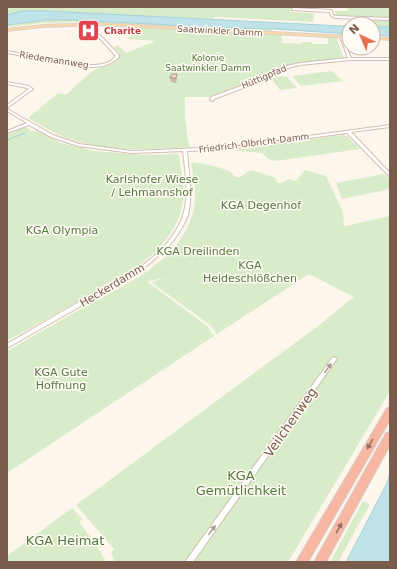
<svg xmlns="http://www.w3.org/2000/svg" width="397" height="569" viewBox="0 0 397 569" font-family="'DejaVu Sans',sans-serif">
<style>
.green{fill:#d8ecc9}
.water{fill:#bfe3e8;stroke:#a5d3da}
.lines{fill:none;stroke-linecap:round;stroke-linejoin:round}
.stream{stroke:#a5d3da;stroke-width:1}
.minor-casing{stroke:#d1beb0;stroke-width:2}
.major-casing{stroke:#dad1cd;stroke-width:2}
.highway-casing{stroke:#dad1cd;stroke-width:2}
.minor{fill:#fff;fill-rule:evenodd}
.major{fill:#fbd9a5;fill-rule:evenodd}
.highway{fill:#f7b7a3;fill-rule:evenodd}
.wall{fill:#d1b7a8}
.building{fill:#f3d5c3;stroke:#aa9588}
.oneway{fill:#af9d94}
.oneway2{fill:#936e5e}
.labels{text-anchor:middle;stroke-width:3;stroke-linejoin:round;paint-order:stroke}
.far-health-label{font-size:9px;font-weight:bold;fill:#be3a42;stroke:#fffaf3;text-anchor:start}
.far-street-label{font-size:9px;fill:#7a5c4d;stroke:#fffaf3}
.far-park-label{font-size:9px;fill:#537a41;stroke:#fffaf3}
.park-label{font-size:11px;fill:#537a41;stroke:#fffaf3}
.street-label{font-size:11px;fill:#7a5c4d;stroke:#fffaf3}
.near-street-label{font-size:13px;fill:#7a5c4d;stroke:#fffaf3}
.near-park-label{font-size:13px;fill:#537a41;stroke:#fffaf3}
</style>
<rect width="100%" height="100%" fill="#fdf6ec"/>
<path class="green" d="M7 7H291L290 12 314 13 313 22 214 17V19L17 12 7 15Z
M347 7H390V18L336 16 335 11H348Z
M368 19 390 20V27H373V24H370Z
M46 20H75L270 29 274 32 77 22 43 23 7 27V25Z
M133 27 282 35V43L302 44 303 42H312L313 44H328V37H336L344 59 307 62 285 66 260 79 210 97H185V118L189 146 193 147C151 149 107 153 67 138 53 133 41 125 28 118L58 93 66 95C75 87 88 73 98 68 107 65 119 65 120 54L114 47 118 45 126 53 156 41 128 39Z
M332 71 343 81 301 86 292 76Z
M286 76 297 88 280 90 270 77Z
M26 127 31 131H36L61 143 95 151 143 155 177 154 179 155C181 172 186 190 182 207 171 255 118 279 79 301 55 314 31 328 7 341V134Z
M343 135 347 136 360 149 276 161 268 159 262 153 232 150Z
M191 162C202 164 230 167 235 177H240L251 170 274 177 278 183H282L289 179 296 181 305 170 326 176 343 212 344 228 345 226 390 216V391L288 562H115L111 553 114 549 76 505 318 326 354 297 309 274 217 334 210 325 151 282 166 278 148 281 149 283 207 326 214 336 7 473V351C33 336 60 321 86 306 126 284 177 263 192 216 198 198 194 180 191 162Z
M384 174 390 180V189L342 199 336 183Z
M363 501 370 504 338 562H330Z
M72 508 82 519 79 522 95 543 106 562H7V556Z"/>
<path class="water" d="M21 11H47L342 26 353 24H349V34L276 29 227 28 75 20H46L7 25V15Z
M373 27H390V36L373 35Z
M390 473V562H346L387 483Z"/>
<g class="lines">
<path class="stream" d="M7 140 25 133"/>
<defs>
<path id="minor" d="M293 8 331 10 332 11 333 15 336 16 390 18V20L335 18 331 16 330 12 292 10V9Z
M92 24 93 25 96 31 119 55V57C110 66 100 67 88 67L7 53V51L88 65C98 65 108 65 115 57V55L94 32 91 25Z
M340 36 342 37 351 58H390V60H350L300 65 284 69 262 81 214 99 213 101 210 100 211 97 260 79 282 67 300 63 348 58 340 37Z
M7 82 29 86 33 89 7 108V105L29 89 27 88 7 84Z
M7 109 53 135 79 144 132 151 227 147 390 125V127L351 132 390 173V176H389L347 133 227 149 187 151 190 184V203L188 215 183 226 176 237 168 247 149 264 130 278 7 348V344C32 329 56 315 81 301 118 281 169 258 183 215 190 194 185 172 183 151L132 153 78 146 51 137 29 125 7 133V131L27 123 7 111Z
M334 357 336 358 337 359 336 360 193 562H185L332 358Z"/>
<path id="major" d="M99 23 349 36V38L99 25 43 27 7 31V29L43 25Z
M373 37 390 38V40L373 39Z"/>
<path id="highway" d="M390 407V420L308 562H296L387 408Z
M390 432V445L326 562H314L386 433Z"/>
</defs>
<use href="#minor" class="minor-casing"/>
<use href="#major" class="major-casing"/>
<use href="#highway" class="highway-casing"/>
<use href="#minor" class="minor"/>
<use href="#major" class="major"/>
<use href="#highway" class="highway"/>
</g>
<path class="wall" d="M172 74 177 79 176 83 171 82 170 78Z"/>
<path class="building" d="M172 74H177L176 78H170Z"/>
<defs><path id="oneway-solid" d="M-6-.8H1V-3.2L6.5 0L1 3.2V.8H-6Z"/></defs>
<g class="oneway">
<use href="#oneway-solid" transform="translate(328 368) rotate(-55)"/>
<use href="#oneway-solid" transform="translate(212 530) rotate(-54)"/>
</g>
<g class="oneway2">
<use href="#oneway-solid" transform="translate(370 444) rotate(120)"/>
<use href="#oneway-solid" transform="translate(339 528) rotate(-61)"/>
</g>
<defs>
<symbol id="hospital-square" viewBox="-11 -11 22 22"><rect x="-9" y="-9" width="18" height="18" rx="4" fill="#e0444e" stroke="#fffaf3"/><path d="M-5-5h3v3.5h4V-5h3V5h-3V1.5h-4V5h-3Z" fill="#fff"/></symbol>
</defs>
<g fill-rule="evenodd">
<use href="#hospital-square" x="76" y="18" width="25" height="25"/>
</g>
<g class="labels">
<g class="far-health-label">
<text x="104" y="34">Charite</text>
</g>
<g class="far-street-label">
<text transform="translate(220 31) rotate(3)" y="3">Saatwinkler Damm</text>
<text transform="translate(54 60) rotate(9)" y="3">Riedemannweg</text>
<text transform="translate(264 77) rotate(-23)" y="3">Hüttigpfad</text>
<text transform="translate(254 143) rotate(-7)" y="3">Friedrich-Olbricht-Damm</text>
</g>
<g class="far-park-label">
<text x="208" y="61">Kolonie<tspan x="208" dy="10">Saatwinkler Damm</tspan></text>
</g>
<g class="park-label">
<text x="152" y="183">Karlshofer Wiese<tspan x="152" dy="13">/ Lehmannshof</tspan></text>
<text x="261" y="209">KGA Degenhof</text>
<text x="62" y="234">KGA Olympia</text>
<text x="198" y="255">KGA Dreilinden</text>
<text x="250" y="269">KGA<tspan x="250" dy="13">Heideschlößchen</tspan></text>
<text x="61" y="376">KGA Gute<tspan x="61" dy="13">Hoffnung</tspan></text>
</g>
<g class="street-label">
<text transform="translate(112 285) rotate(-31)" y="4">Heckerdamm</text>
</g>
<g class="near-street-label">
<text transform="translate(290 422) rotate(-55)" y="5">Veilchenweg</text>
</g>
<g class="near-park-label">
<text x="241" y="480">KGA<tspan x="241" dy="15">Gemütlichkeit</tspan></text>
<text x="65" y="545">KGA Heimat</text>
</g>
</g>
<rect width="397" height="569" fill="none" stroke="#7a5c4d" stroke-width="16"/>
<g transform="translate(361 36) rotate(316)"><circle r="19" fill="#fffaf3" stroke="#cabbb1"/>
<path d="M0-3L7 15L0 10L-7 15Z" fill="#e76f51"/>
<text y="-6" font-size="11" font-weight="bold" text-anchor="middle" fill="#7a5c4d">N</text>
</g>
</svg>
